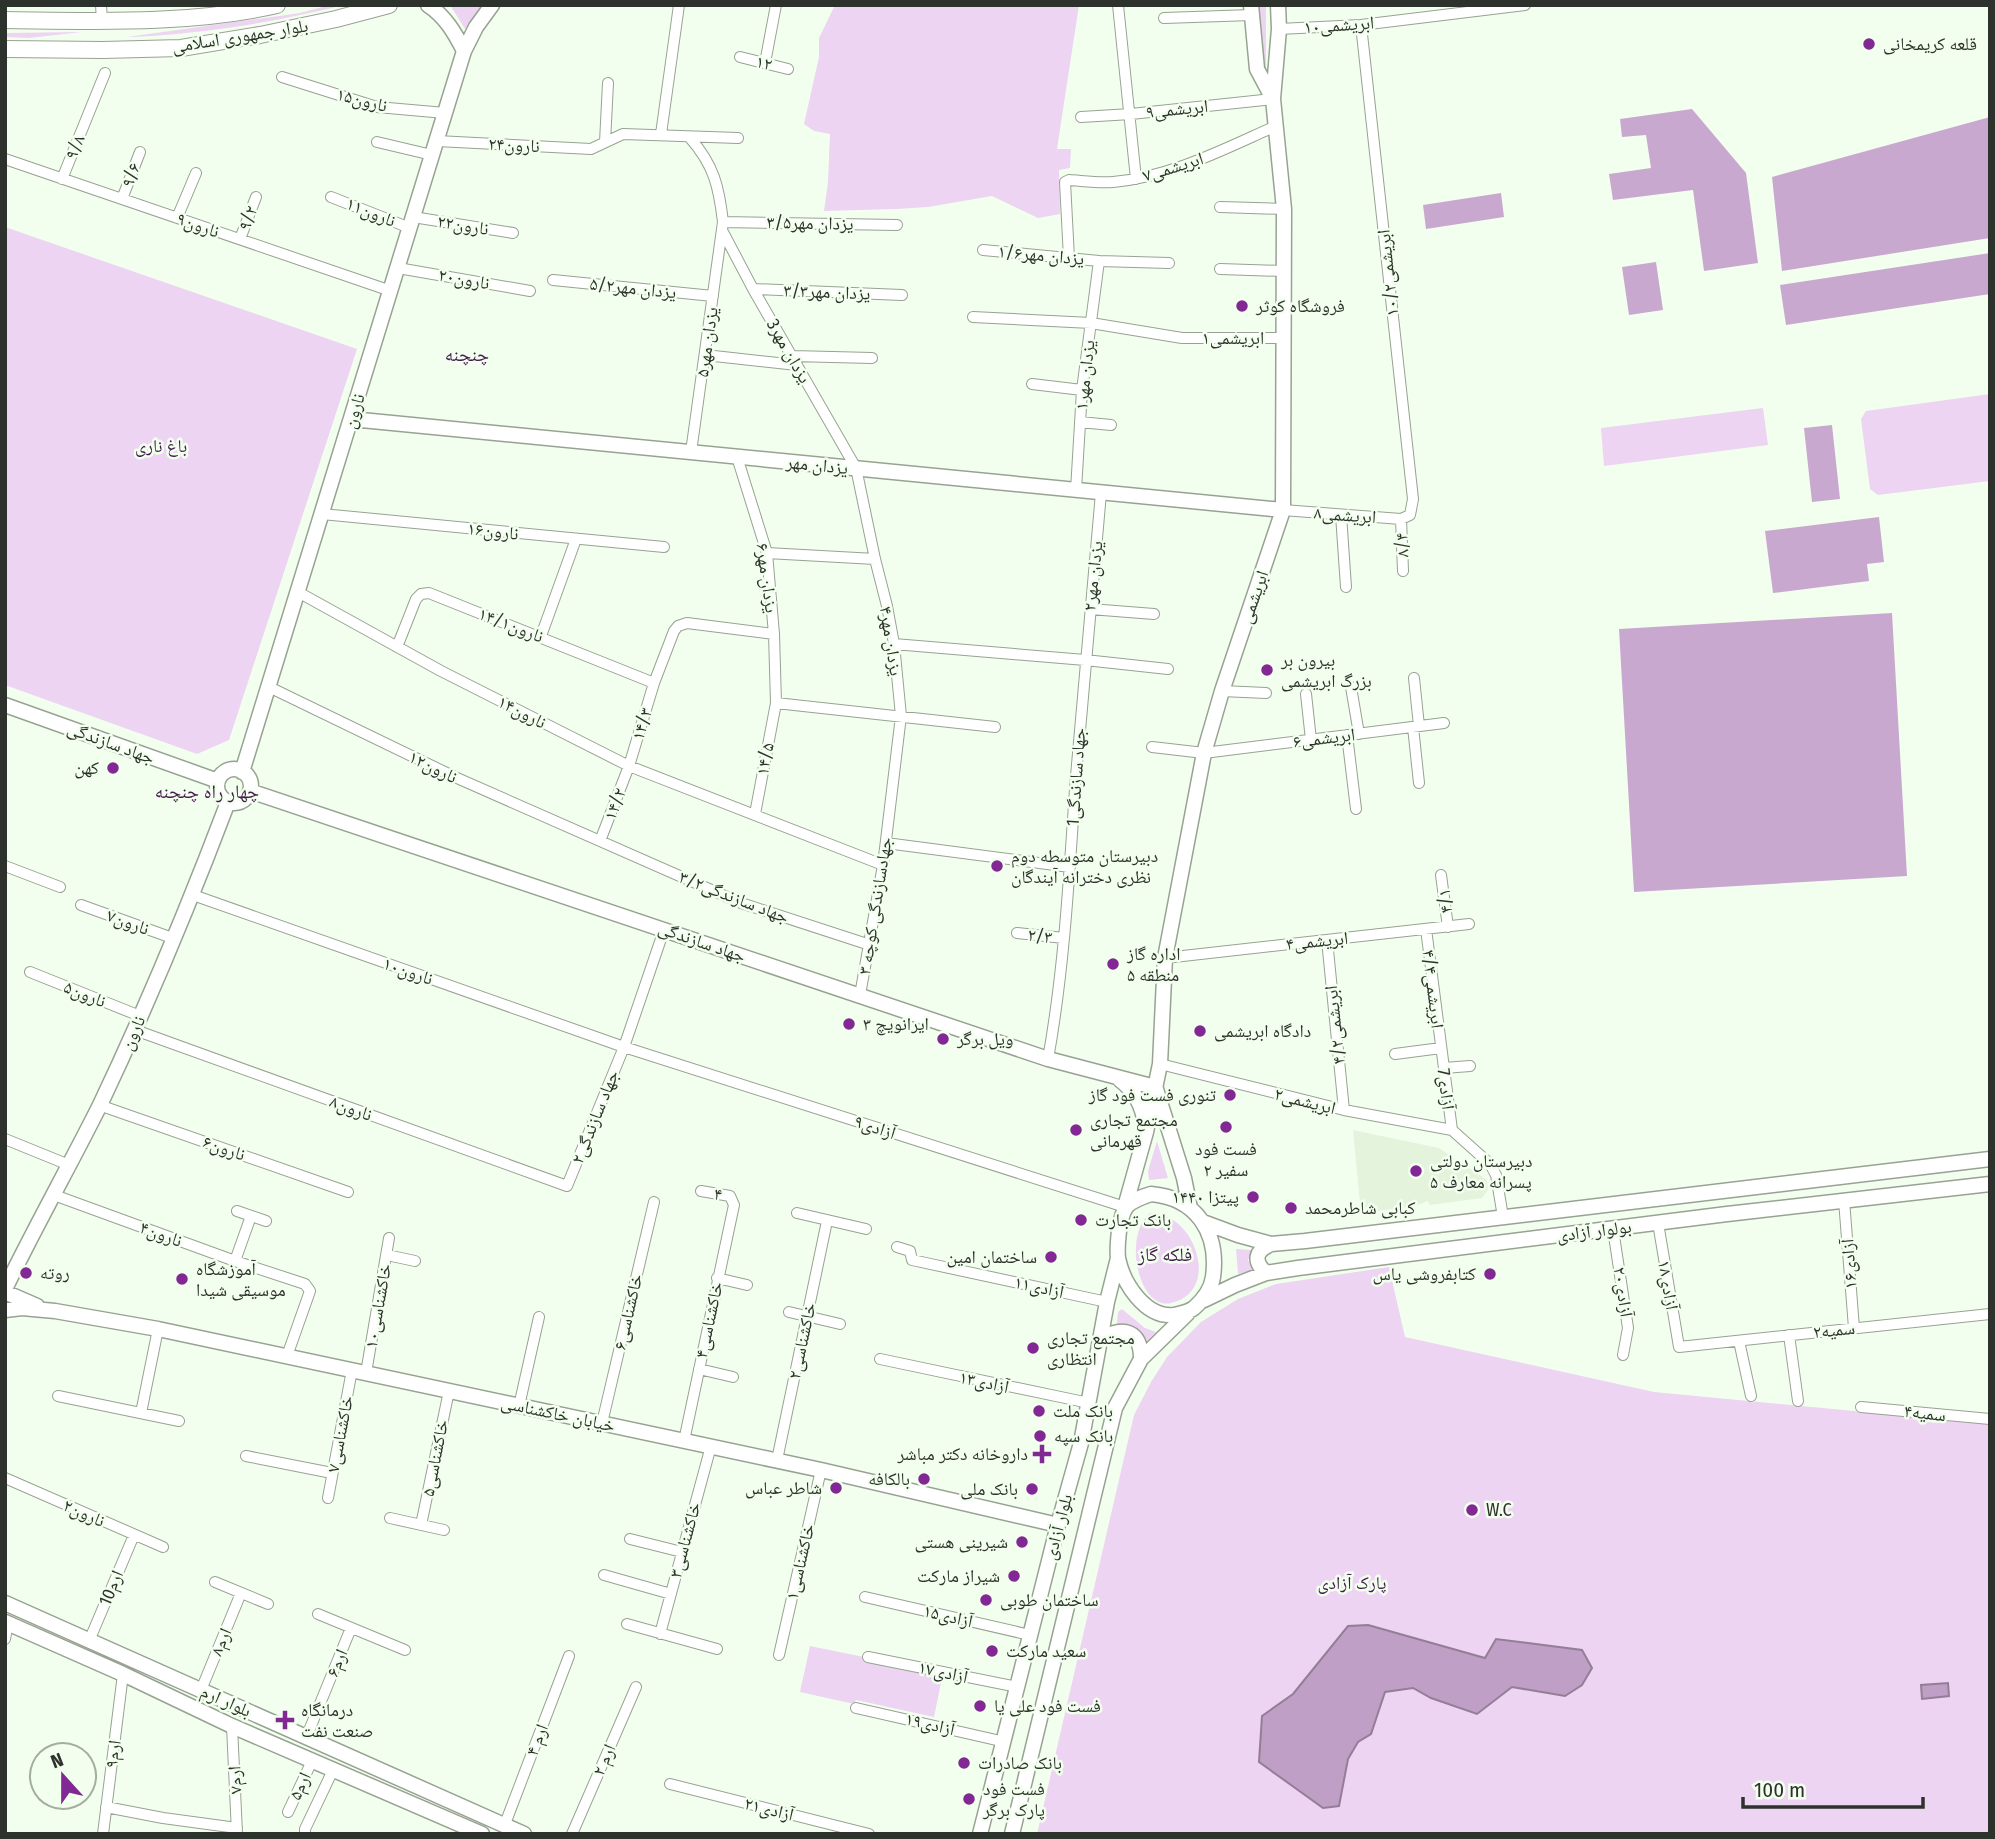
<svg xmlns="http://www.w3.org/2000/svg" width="1995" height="1839" viewBox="0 0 1995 1839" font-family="'Fira Sans Condensed','Noto Naskh Arabic',sans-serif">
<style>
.built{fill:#e4f3dc}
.green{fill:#edd4f2}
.forest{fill:#c9a8d0}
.water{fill:#bf9fc5;stroke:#947e97;stroke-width:2}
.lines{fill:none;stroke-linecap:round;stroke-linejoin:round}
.street-casing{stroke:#98a292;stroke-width:12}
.secondary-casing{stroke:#98a292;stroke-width:17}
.primary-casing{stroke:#98a292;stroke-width:18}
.street{stroke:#fff;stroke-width:10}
.secondary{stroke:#fff;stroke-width:14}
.primary{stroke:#fff;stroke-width:16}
.poi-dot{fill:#822894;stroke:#f3ffee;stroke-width:2.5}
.labels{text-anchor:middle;stroke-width:5;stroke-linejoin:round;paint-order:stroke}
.street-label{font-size:18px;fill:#2e322c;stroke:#f3ffee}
.poi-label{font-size:18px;fill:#2e322c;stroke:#f3ffee;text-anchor:start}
.park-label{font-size:18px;fill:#421a4a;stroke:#f3ffee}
.neighbourhood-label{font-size:19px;fill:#461b4f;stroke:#f3ffee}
</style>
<rect width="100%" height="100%" fill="#f3ffee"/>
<path class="built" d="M1353 1130 1439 1148 1487 1180 1488 1190 1482 1198 1430 1205 1428 1201 1415 1206 1361 1213Z"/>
<path class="green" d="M330 5H344C276 22 197 35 127 37L300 13Z
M450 5H483L465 29Z
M835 5H1079L1057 149H1071L1070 168 1059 170 1060 214 1038 218 992 196 928 207 896 209 824 211 828 182 830 134 814 131 804 124 819 57V38Z
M1256 5H1266V71L1262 74Z
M82 32 29 38 5 37V33Z
M5 227 357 349 229 740 197 754 5 685Z
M1990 394V481L1878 495 1870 489 1861 419 1866 411Z
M1763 408 1768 445 1604 466 1601 428Z
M1157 1141 1168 1178 1149 1180 1148 1171Z
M1150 1213C1194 1211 1223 1291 1171 1303 1139 1311 1122 1236 1150 1213Z
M1236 1249 1253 1250 1248 1260 1253 1270 1238 1274Z
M1389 1267 1405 1337 1654 1392 1990 1424V1834H1037L1134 1415 1151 1382 1167 1357 1201 1322 1238 1299 1276 1284Z
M1122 1309 1145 1328 1156 1332 1145 1343C1139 1329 1131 1325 1117 1324L1118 1312Z
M810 1646 864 1657V1661L942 1678 934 1717 856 1700 854 1704 800 1692Z"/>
<path class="forest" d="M1692 109 1746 173 1758 263 1704 271 1693 190 1613 200 1609 174 1651 168 1646 135 1622 137 1620 119Z
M1990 117V238L1782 271 1772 177Z
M1501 193 1504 217 1426 229 1423 205Z
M1990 253V294L1786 325 1780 285Z
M1656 262 1663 310 1629 315 1622 267Z
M1832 425 1840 499 1812 502 1804 428Z
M1879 517 1884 562 1867 564 1869 581 1773 593 1765 531Z
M1892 613 1907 876 1634 892 1619 629Z"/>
<path class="water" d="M1368 1625 1485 1658 1496 1639 1582 1650 1592 1668 1582 1685 1565 1696 1512 1687 1477 1714 1431 1698 1413 1688 1385 1692 1371 1734 1358 1742 1348 1759 1339 1806 1323 1808 1259 1762 1262 1716 1293 1694 1348 1626Z
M1948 1683 1949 1696 1922 1699 1921 1685Z"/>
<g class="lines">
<defs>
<path id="street" d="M101 5 102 21
M1118 5 1136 179
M1164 18 1252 15
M1279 29 1361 25 1525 5
M740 57 788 69
M765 63 776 5
M282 77 377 107 445 113
M1081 117 1131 114 1273 99
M661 134 679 5
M690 138C714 165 719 187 723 222L691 452
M437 141 591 149 623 134 738 138
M377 142 432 155
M605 142 608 83
M5 159 391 291
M62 179 105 73
M331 197 410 228
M122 199 140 152
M1220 207 1284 209
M413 217 513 233
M177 218 196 173
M723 222 897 225
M723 232 753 289 856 468 875 559 887 606 894 644 901 716 883 865 860 995
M240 239 256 197
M983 250 1099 261 1169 263
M1069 258 1065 182 1069 180C1084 181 1098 183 1113 182 1171 177 1224 149 1276 126
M398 268 530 291
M1220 269 1283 271
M553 280 713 296
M753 289 902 295
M973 317 1091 323 1182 338H1284
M705 355 797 365
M792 356 872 358
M1032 384 1082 390
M1080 422 1111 425
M737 457 767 553 774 634 776 703 755 814
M1076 490 1082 390 1099 261
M1283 510 1401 519 1410 515 1413 499 1361 25
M322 514 664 547
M1341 515 1346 587
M1401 519 1403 571
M767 553 875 559
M298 592 441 671 629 766 883 865
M1090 609 1154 614
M541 636 576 539
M894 644 1085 660 1168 669
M397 647 416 599 421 594 429 593 654 683
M1414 678 1419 726
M269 687 457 778 741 903 870 945
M1351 687 1359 734
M1222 691 1266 693
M1306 694 1311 740
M776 703 995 727
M1413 727 1419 783
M1347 735 1356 809
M1152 747 1204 753 1444 723
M600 841 629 766 654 683 674 631 678 626 687 623 774 634
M886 843 1070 867
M5 866 60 887
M1441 875 1448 927
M193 895 624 1047 1125 1207
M81 905 175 939
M1426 929 1452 1130
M1017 933 1064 938
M1327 940 1344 1110
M1165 958 1469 924
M30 972 140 1016
M135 1030 567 1186 624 1047 664 930
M1395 1054 1441 1048
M1048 1059C1064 970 1069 879 1075 789 1083 690 1092 591 1101 493
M1160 1064 1344 1110 1452 1130
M1444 1068 1470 1066
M99 1105 348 1192
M1452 1130 1490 1164 1496 1175 1503 1217
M5 1139 69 1165
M54 1195 235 1261 305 1284 310 1291 287 1356
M1844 1200 1854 1328
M237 1211 266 1221
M797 1213 866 1229
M1658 1223 1679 1347 1990 1314
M1613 1229 1628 1328 1623 1355
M897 1247 910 1251 912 1260 1107 1302
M387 1255 415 1261
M235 1261 251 1216
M717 1278 747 1285
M789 1312 840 1324
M1789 1335 1798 1401
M1739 1341 1751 1396
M880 1359 1089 1403
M699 1369 733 1377
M366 1373 389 1238
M58 1396 179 1421
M519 1406 539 1317
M1861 1407 1990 1419
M141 1413 158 1329
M602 1423 654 1202
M684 1441 734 1205 730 1196 701 1191
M246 1456 332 1473
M777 1460 827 1221
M5 1478 163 1547
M328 1498 352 1370
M390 1518 444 1530
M421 1525 449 1391
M630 1539 682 1552
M604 1575 671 1594
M215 1582 268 1604
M865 1597 1030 1635
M318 1614 405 1650
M627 1624 717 1649
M660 1634 711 1446
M5 1639 8 1623
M89 1641 134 1535
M779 1655 821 1470
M868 1657 1018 1687
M201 1690 241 1593
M856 1708 1005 1742
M232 1726 237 1833
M306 1738 351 1628
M670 1784 869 1834
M106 1807 163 1818 237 1828
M288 1812 312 1761
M505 1824 569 1656
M103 1834 123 1674
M305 1834V1829L333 1770
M572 1834 636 1687"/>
<path id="secondary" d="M428 5C445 16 455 33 464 51
M1251 5 1257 69 1273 99
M351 419 1283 510
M5 705 218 781
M217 786a17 17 0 1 1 34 0a17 17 0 1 1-34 0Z
M242 772 464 51 476 27 492 5
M250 791 1048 1059 1155 1087
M1120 1080C1135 1091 1143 1107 1145 1125
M1156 1089 1184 1178 1190 1208
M1151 1194C1196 1198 1219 1232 1213 1277 1211 1290 1203 1300 1194 1308 1187 1313 1182 1313 1174 1315 1145 1318 1123 1283 1118 1258 1117 1250 1118 1240 1119 1231 1120 1224 1122 1212 1127 1206 1133 1200 1142 1197 1151 1194Z
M1125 1207 1146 1132 1160 1064 1165 958 1204 753 1222 691 1283 510 1284 209 1273 99 1279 29 1278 5
M1203 1222 1238 1235 1271 1244 1305 1241 1990 1159
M1266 1273C1253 1261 1255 1251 1271 1244
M5 1289C35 1227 69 1167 100 1105 147 1006 189 905 228 802
M7 1293 37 1306
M1204 1300 1235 1285 1266 1273 1298 1268 1727 1214 1990 1184
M5 1310 22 1308 55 1311 158 1329 821 1470 1058 1525
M1101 1339C1123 1326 1141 1330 1141 1359
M5 1603 524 1834
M5 1622 123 1674 232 1726 482 1834
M980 1834 1058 1525 1081 1443 1107 1302 1118 1258
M1012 1834 1115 1408 1141 1359 1188 1313"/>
<path id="primary" d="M5 20C95 21 189 25 277 5
M5 49 103 50 181 48 260 35 336 19 389 5"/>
</defs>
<use href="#street" class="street-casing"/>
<use href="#secondary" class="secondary-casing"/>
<use href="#primary" class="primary-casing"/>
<use href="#street" class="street"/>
<use href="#secondary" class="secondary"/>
<use href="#primary" class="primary"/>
</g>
<g class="poi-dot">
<circle cx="1869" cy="44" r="7"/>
<circle cx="1242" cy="306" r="7"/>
<circle cx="1267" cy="670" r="7"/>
<circle cx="113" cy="768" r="7"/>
<circle cx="997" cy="866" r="7"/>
<circle cx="1113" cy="964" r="7"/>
<circle cx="849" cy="1024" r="7"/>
<circle cx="1200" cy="1031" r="7"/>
<circle cx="943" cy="1039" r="7"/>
<circle cx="1230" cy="1095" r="7"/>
<circle cx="1226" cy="1127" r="7"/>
<circle cx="1076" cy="1130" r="7"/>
<circle cx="1416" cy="1171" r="7"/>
<circle cx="1253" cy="1197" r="7"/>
<circle cx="1291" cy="1208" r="7"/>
<circle cx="1081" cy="1220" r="7"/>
<circle cx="1051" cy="1257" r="7"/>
<circle cx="26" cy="1273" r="7"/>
<circle cx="1490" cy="1274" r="7"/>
<circle cx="182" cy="1279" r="7"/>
<circle cx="1033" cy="1348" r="7"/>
<circle cx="1039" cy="1411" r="7"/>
<circle cx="1040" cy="1436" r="7"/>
<path d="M1038.5 1443.5h7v7h7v7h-7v7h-7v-7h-7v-7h7z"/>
<circle cx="924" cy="1479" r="7"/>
<circle cx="836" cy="1488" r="7"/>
<circle cx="1032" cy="1489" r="7"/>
<circle cx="1472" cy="1510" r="7"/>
<circle cx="1022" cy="1542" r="7"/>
<circle cx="1014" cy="1576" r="7"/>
<circle cx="986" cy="1600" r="7"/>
<circle cx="992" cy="1651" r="7"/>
<circle cx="980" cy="1706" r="7"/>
<path d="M281.5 1709.5h7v7h7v7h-7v7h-7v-7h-7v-7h7z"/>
<circle cx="964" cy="1763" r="7"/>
<circle cx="969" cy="1799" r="7"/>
</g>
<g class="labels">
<g class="street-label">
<text transform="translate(1339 25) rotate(-4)" y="6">ابریشمی۱۰</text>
<text transform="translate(240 36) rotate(-9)" y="6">بلوار جمهوری اسلامی</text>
<text transform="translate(764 63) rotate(14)" y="6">۱۲</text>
<text transform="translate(362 100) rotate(14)" y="6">نارون۱۵</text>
<text transform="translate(1177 109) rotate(-6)" y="6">ابریشمی۹</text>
<text transform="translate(514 145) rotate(3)" y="6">نارون۲۴</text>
<text transform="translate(75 147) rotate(-67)" y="6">۹/۸</text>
<text transform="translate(1173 167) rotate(-17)" y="6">ابریشمی۷</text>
<text transform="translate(131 175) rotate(-70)" y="6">۹/۶</text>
<text transform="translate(371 212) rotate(22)" y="6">نارون۱۱</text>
<text transform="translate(248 218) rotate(-69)" y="6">۹/۲</text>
<text transform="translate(810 223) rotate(1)" y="6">۳/۵یزدان مهر</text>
<text transform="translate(198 225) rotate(19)" y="6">نارون۹</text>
<text transform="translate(463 225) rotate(9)" y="6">نارون۲۲</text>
<text transform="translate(1041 255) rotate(5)" y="6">۱/۶یزدان مهر</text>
<text transform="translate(1388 273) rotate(-96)" y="6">۱۰/۲ابریشمی</text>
<text transform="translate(464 279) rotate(10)" y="6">نارون۲۰</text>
<text transform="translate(633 288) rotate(6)" y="6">۵/۲یزدان مهر</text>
<text transform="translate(827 292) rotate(2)" y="6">۳/۳یزدان مهر</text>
<text x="1233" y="344">ابریشمی۱</text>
<text transform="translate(707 342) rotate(-82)" y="6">یزدان مهر۵</text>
<text transform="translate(789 351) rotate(60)" y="6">3یزدان مهر</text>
<text transform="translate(1085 375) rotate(-84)" y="6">یزدان مهر۱</text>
<text transform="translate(354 411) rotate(-73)" y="6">نارون</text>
<text transform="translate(817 465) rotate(6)" y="6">یزدان مهر</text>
<text transform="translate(1345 515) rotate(4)" y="6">ابریشمی۸</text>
<text transform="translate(493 531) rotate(6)" y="6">نارون۱۶</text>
<text transform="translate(1402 545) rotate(-93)" y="6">۸/۴</text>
<text transform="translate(1093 576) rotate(-84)" y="6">یزدان مهر۲</text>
<text transform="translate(767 578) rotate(82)" y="6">یزدان مهر۶</text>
<text transform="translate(1254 597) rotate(-71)" y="6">ابریشمی</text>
<text transform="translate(511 625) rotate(21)" y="6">۱۴/۱نارون</text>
<text transform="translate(891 641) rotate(81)" y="6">یزدان مهر۴</text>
<text transform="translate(522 712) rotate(27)" y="6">نارون۱۴</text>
<text transform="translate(642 724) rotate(-73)" y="6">۱۴/۳</text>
<text transform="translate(1324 738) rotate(-7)" y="6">ابریشمی۶</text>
<text transform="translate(111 743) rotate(20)" y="6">جهاد سازندگی</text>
<text transform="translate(765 759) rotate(-79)" y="6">۱۴/۵</text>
<text transform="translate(433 767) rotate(26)" y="6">نارون۱۲</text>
<text transform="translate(1076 777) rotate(-86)" y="6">1جهاد سازندگی</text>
<text transform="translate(615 804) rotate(-69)" y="6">۱۴/۲</text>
<text transform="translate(734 897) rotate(21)" y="6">۳/۲جهاد سازندگی</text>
<text transform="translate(1445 901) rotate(-97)" y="6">۴/۱</text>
<text transform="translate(875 906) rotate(-81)" y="6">جهادسازندگی کوچه ۳</text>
<text transform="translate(128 922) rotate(20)" y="6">نارون۷</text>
<text transform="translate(1040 936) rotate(7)" y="6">۲/۳</text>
<text transform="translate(1317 941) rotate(-6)" y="6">ابریشمی۴</text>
<text transform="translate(702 942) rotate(19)" y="6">جهاد سازندگی</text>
<text transform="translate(408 971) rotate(19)" y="6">نارون۱۰</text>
<text transform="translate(1433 989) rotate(83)" y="6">ابریشمی۴/۴</text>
<text transform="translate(85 994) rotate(22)" y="6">نارون۵</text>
<text transform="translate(1335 1025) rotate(-96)" y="6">ابریشمی۴/۲</text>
<text transform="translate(133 1033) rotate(-66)" y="6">نارون</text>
<text transform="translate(1446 1089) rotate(83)" y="6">7آزادی</text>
<text transform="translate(1305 1101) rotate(14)" y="6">ابریشمی۲</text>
<text transform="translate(351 1108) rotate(20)" y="6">نارون۸</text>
<text transform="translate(595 1117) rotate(-68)" y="6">۲جهاد سازندگی</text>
<text transform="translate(875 1127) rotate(18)" y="6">آزادی۹</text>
<text transform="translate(224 1148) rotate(19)" y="6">نارون۶</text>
<text transform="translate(718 1194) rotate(10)" y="6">۴</text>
<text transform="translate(1594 1231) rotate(-7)" y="6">بولوار آزادی</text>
<text transform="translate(161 1234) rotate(20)" y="6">نارون۴</text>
<text transform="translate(1849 1264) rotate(-94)" y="6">آزادی۱۶</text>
<text transform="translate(1668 1285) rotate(80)" y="6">آزادی۱۸</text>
<text transform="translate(1039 1287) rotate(12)" y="6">آزادی۱۱</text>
<text transform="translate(1623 1292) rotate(81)" y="6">آزادی۲۰</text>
<text transform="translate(378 1306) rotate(-80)" y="6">خاکشناسی۱۰</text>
<text transform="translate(628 1312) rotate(-77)" y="6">خاکشناسی۶</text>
<text transform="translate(709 1320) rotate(-78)" y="6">خاکشناسی۴</text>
<text transform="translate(1834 1330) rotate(-6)" y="6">۲سمیه</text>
<text transform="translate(802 1341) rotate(-78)" y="6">خاکشناسی۲</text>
<text transform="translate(984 1382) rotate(12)" y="6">آزادی۱۳</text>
<text transform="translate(1925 1413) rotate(6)" y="6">سمیه۴</text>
<text transform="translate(558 1414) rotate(12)" y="6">خیابان خاکشناسی</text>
<text transform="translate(340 1434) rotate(-79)" y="6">خاکشناسی۷</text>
<text transform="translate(435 1458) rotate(-79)" y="6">خاکشناسی۵</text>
<text transform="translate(84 1513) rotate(24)" y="6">نارون۲</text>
<text transform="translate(1058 1527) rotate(-75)" y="6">بلوار آزادی</text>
<text transform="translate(685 1540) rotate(-75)" y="6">خاکشناسی۳</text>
<text transform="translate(800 1562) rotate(-77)" y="6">خاکشناسی۱</text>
<text transform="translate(111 1588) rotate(-67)" y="6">ارم10</text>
<text transform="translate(948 1616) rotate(13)" y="6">آزادی۱۵</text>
<text transform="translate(221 1642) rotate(-67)" y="6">ارم۸</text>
<text transform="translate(337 1663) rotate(-67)" y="6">ارم۶</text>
<text transform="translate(943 1672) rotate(12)" y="6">آزادی۱۷</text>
<text transform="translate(226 1701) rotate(24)" y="6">بلوار ارم</text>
<text transform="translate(930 1724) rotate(13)" y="6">آزادی۱۹</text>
<text transform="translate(537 1740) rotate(-69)" y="6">ارم ۴</text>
<text transform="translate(113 1754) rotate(-82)" y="6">ارم۹</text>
<text transform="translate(604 1760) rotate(-66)" y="6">ارم ۲</text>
<text transform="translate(235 1780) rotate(-93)" y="6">ارم۷</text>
<text transform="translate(300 1786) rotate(-65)" y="6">ارم۵</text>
<text transform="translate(769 1809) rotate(14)" y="6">آزادی۲۱</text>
</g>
<g class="poi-label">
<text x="1883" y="50">قلعه کریمخانی</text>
<text x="1256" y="312">فروشگاه کوثر</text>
<text x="1281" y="666">بیرون بر<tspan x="1281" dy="21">بزرگ ابریشمی</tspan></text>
<text x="99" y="774" text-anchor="end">کهن</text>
<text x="1011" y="862">دبیرستان متوسطه دوم<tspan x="1011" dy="21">نظری دخترانه آیندگان</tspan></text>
<text x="1127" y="960">اداره گاز<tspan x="1127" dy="21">منطقه ۵</tspan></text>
<text x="863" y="1030">ایرانویچ ٣</text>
<text x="1214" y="1037">دادگاه ابریشمی</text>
<text x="957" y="1045">ویل برگر</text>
<text x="1216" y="1101" text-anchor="end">تنوری فست فود گاز</text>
<text x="1090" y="1126">مجتمع تجاری<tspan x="1090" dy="21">قهرمانی</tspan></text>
<text x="1226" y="1155" text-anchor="middle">فست فود<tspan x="1226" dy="21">سفیر ۲</tspan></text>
<text x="1430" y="1167">دبیرستان دولتی<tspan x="1430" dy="21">پسرانه معارف ۵</tspan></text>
<text x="1239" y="1203" text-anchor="end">پیتزا ۱۴۴۰</text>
<text x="1305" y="1214">کبابی شاطرمحمد</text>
<text x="1095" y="1226">بانک تجارت</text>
<text x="1037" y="1263" text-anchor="end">ساختمان امین</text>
<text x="196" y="1275">آموزشگاه<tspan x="196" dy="21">موسیقی شیدا</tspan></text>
<text x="40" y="1279">روته</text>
<text x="1476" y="1280" text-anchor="end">کتابفروشی یاس</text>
<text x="1047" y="1344">مجتمع تجاری<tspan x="1047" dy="21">انتظاری</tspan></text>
<text x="1053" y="1417">بانک ملت</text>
<text x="1054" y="1442">بانک سپه</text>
<text x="1028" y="1460" text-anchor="end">داروخانه دکتر مباشر</text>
<text x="910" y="1485" text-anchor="end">بالکافه</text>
<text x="822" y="1494" text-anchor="end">شاطر عباس</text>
<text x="1018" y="1495" text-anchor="end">بانک ملی</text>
<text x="1486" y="1516">W.C</text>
<text x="1008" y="1548" text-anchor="end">شیرینی هستی</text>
<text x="1000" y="1582" text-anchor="end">شیراز مارکت</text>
<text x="1000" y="1606">ساختمان طوبی</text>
<text x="1006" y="1657">سعید مارکت</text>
<text x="994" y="1712">فست فود علی یا</text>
<text x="301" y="1716">درمانگاه<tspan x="301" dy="21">صنعت نفت</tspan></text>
<text x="978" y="1769">بانک صادرات</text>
<text x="983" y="1795">فست فود<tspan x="983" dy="21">پارک برگر</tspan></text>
</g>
<g class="park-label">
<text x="161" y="452">باغ ناری</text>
<text x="1352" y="1589">پارک آزادی</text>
</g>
<g class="neighbourhood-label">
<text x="467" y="361">چنچنه</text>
<text x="207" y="798">چهار راه چنچنه</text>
<text x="1165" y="1261">فلکه گاز</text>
</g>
</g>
<rect width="1995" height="1839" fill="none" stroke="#2e322c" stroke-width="14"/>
<g transform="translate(63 1776) rotate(339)"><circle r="33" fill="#f3ffee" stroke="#a4ada0" stroke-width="2"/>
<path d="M0-5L12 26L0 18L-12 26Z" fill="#822894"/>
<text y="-10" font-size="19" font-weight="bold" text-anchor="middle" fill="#2e322c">N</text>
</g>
<path d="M1743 1797v10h180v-10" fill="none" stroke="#2e322c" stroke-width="3.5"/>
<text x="1754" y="1797" font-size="21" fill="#2e322c" stroke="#f3ffee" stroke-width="5" paint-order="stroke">100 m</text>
</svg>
